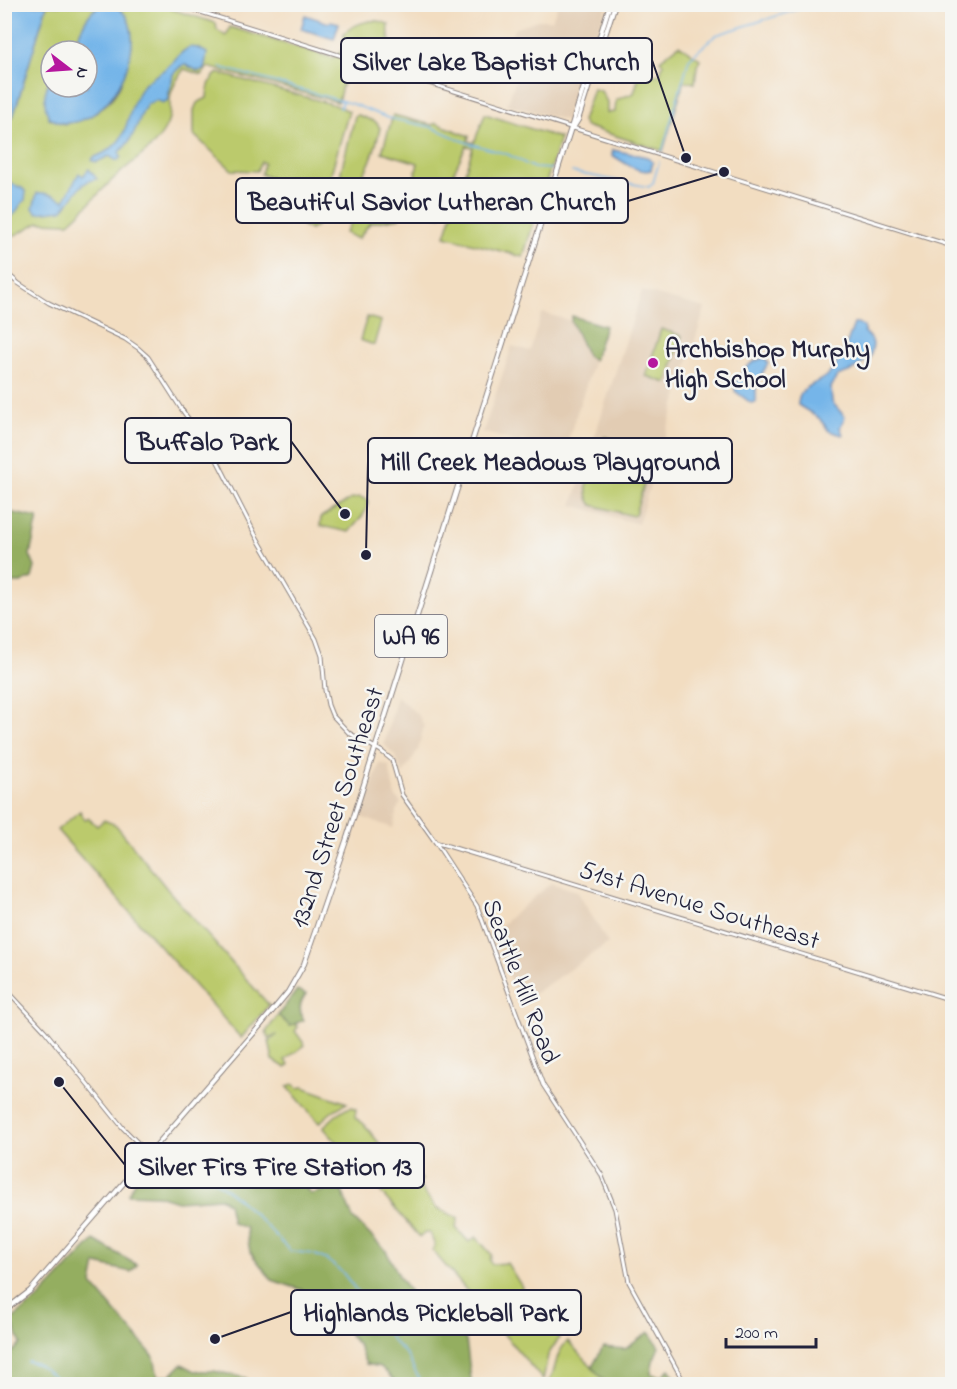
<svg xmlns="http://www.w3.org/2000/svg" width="957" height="1389" viewBox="0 0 957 1389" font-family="'Indie Flower',sans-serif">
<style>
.built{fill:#e2ccb3}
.green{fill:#bbca6c;stroke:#6e7654;stroke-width:1.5}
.forest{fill:#94ae60;stroke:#5b684e;stroke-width:1.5}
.water{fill:#75b5e9;stroke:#4c6c92;stroke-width:1.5}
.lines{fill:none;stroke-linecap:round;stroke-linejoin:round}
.stream{stroke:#75b5e9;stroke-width:1.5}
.secondary-casing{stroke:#8a807e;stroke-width:5}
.primary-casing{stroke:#8a807e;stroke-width:6}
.secondary{stroke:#fff;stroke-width:3}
.primary{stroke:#fff;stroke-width:4}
.poi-dot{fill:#b5179e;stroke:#f6f6f2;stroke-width:2}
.labels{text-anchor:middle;stroke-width:5;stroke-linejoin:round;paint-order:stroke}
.shield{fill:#f6f6f2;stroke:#626272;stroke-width:1.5}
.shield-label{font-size:24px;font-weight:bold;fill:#22223b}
.poi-label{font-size:26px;font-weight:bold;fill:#22223b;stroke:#f6f6f2;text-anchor:start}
.street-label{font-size:26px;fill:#22223b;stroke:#f6f6f2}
.leader{fill:none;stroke:#22223b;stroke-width:2}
.callout-dot{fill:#22223b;stroke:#f6f6f2;stroke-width:2}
.callout{fill:#f6f6f2;stroke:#22223b;stroke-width:2}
.callout-label{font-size:27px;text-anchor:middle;font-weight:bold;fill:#22223b}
</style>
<rect width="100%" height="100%" fill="#f6f6f2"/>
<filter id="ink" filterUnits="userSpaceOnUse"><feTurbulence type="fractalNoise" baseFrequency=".0167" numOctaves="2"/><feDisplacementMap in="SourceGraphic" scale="12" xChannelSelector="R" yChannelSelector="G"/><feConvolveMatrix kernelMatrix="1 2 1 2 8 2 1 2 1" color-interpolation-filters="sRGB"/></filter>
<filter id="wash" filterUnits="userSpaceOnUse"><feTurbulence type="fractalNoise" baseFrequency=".008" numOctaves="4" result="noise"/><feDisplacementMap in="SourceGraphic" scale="24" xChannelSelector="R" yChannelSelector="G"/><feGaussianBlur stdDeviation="1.35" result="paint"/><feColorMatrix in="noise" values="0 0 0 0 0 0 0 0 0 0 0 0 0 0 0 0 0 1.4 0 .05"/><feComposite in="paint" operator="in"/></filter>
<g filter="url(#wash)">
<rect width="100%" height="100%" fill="#f2ddc1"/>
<path class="built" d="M558 5H607L576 102 570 118 565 120 506 104 509 100 517 75 507 67 504 61 505 51 514 29 537 20H552Z
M642 291 705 308 638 524 572 505Z
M544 313 571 321 587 356 594 360 564 453 521 440 519 443 483 432 512 346 530 351 541 315Z
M397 696 419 716 424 726 418 750 403 774 395 756 384 744Z
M381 763 389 766 395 796 401 803 398 807 393 828 361 817 379 765Z
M551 883 577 891 608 943 519 1004 493 932Z"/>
<path class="green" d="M47 5H103L97 6 68 51H51V78L47 86 49 118 64 124 92 116 109 102 116 93 121 83 117 6 109 5H172L171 9 216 23 217 30 226 36 230 27 333 58 344 49V33C356 23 374 16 389 25 387 37 392 46 393 58L387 61 366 55 348 62 338 102 208 67 202 75 184 69C179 76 174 84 171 93 168 106 173 115 165 129 154 149 135 159 119 174 101 189 87 208 69 223L39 222 5 241 4 98 12 103 13 117Z
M679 45 700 59 697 66 695 83 684 81 663 151 585 126 582 121 593 89 601 91 607 102V113L615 112 616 100 634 93 639 76 660 74 663 64 660 60Z
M218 73 335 105 349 111 316 226 310 230 303 226 279 199 280 182 261 174 264 163 261 162 257 171 232 170 194 135V110L197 103 207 98C207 89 210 78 218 73Z
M485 114 560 138 523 257 445 236 473 147 466 146 453 174 441 216 430 214 434 203 430 198 412 188 418 163 382 152 393 115 432 125 436 123 469 136 468 141 474 143Z
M358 115 376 122 380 128C378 138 370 170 361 176 356 179 348 179 342 179L341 171 355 116Z
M358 186H362L365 191C377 184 394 191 407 195L399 218 370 223 358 239 345 233 357 211 353 207 334 203 332 196C339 188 348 187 358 186Z
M367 317 381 321 374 345 360 340Z
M661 329 682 336 667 383 646 376Z
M605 437 654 452 635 514 633 516 592 505C578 488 595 458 601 440Z
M359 497 368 500C368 513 357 522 349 532L320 526 321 517 351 499Z
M80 811 85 820 88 818 97 826 104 820 116 825 168 890 269 1005 241 1038 57 830Z
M278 1015 290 1026 295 1023 298 1027 295 1031 305 1045 285 1060 289 1064 286 1068 273 1060 269 1041 277 1035 269 1038 266 1032Z
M293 1084 298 1088 303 1087 347 1103 334 1110 319 1123 287 1086Z
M351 1107 356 1109 355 1118 363 1123 383 1148V1153C392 1155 395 1164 403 1167L408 1175 415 1171 422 1180 418 1184 436 1208 458 1218 456 1228 469 1242 476 1237 491 1254 490 1261 492 1264 507 1263 522 1287 519 1298 528 1313 550 1327 559 1338 548 1355 543 1380 432 1250 435 1246 430 1233H425L420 1237 323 1127 341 1111Z
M568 1341 607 1384H547C558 1371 553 1354 568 1341Z"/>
<path class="forest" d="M572 316 605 326 594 360 587 356 571 321Z
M4 511 38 518 30 555 35 567 32 578 21 583H9L5 563Z
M297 990 306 994C299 1003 298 1011 304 1020L290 1026 278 1015Z
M221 1155 299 1178 310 1194 328 1190 342 1191 353 1218 386 1251 401 1279 418 1304 466 1340 471 1379 470 1384H398L381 1367 366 1364 358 1345 327 1306 308 1292 272 1280 250 1252 246 1228 232 1223 228 1203 220 1198 177 1201 158 1195 128 1194 137 1176 150 1180 186 1178C197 1159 200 1158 221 1155Z
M94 1240 137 1265 131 1272 96 1264 92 1284 154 1357 158 1377 171 1375 182 1364 195 1371H214L246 1378 250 1384H5V1358L21 1344 11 1320 38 1299Z
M649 1332 659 1347 653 1361 651 1374 662 1376 669 1369 680 1384H641L626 1380 624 1384H607L592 1367 603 1347 625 1349Z"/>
<path class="water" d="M13 5H47L13 117 8 115 12 103 5 98V17Z
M103 5C159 4 127 122 66 123 61 124 54 120 49 118 43 102 43 93 51 78V87H87V51H68L73 47C80 33 87 9 103 5Z
M305 15 329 23 331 21 339 23 334 39 301 29Z
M190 47 198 48 207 53 204 70 198 71 186 65 181 66 173 74C172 84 168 90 168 100L163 103 157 100 147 104C137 120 135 140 119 152L121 157 117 161 109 156 97 162 92 161 93 158C133 142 122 123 138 93 145 80 155 77 166 68 175 61 179 52 190 47Z
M613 150 647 157 653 162 651 170C638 174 624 162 612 155Z
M89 169 97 179C79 180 74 199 62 210L37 213 33 208 37 193C44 192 58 196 64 201L79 173 83 176Z
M5 181 22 188 26 192 25 200C18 205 18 214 10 217L5 204Z
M858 323 864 327V331L872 340 873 345 870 358 851 371 837 376 831 388 832 402 845 417 840 428 843 434 842 435 829 431 819 418 798 405C798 385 817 385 829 374 841 362 848 340 854 324Z
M765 358 768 363 756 385V402L751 403 735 391C735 375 750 360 765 358Z"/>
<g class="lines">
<path class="stream" d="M220 67 353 104 388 118 431 127 468 143 507 154 534 168 552 169
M340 108 342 101
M662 152 689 59 716 35 815 4
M572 172 649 187 653 183 659 162
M354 176 355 187
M194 1170C223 1179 269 1228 290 1251L313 1254 327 1260 343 1273 386 1329 392 1340 406 1354 422 1384
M27 1361 37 1364 65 1384"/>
</g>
</g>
<g filter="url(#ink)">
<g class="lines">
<defs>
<path id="secondary" d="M175 4 952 246
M4 271 18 283 49 303 125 339 138 348 148 357 180 407 216 458 256 536 316 639 322 656 325 690 328 705 332 715 349 733 381 751 392 760 402 795 436 843 477 906 543 1085 601 1174 615 1209 629 1282 685 1384
M438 843 952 1000
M4 987 45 1031 123 1128 148 1153"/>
<path id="primary" d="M573 128 578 120 615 4
M4 1311 30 1291 259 1027 288 992 304 964 347 838 610 4"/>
</defs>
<use href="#secondary" class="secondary-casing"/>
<use href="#primary" class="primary-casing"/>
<use href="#secondary" class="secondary"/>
<use href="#primary" class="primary"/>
</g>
</g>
<circle class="poi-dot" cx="653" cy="363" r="6"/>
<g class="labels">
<rect class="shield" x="375" y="615" width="72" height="42" rx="4.5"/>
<g class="shield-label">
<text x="411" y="644">WA 96</text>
</g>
<g class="poi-label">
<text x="665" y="357">Archbishop Murphy<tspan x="665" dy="30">High School</tspan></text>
</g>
<g class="street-label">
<text transform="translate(336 807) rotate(-72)" y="9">132nd Street Southeast</text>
<text transform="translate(700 904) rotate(17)" y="9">51st Avenue Southeast</text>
<text transform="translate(522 981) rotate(69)" y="9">Seattle Hill Road</text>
</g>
</g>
<path class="leader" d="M686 158L652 60M724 172L628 201M345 514L291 441M366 555L368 461M59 1082L125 1165M215 1339L291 1312"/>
<g class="callout-dot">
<circle cx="686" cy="158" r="6"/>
<circle cx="724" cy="172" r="6"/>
<circle cx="345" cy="514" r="6"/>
<circle cx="366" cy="555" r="6"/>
<circle cx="59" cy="1082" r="6"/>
<circle cx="215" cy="1339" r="6"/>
</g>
<g class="callout">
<rect x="341" y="38" width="311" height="45" rx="6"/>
<rect x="236" y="178" width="392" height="45" rx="6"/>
<rect x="125" y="418" width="166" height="45" rx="6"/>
<rect x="368" y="438" width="364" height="45" rx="6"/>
<rect x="125" y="1143" width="299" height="45" rx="6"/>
<rect x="291" y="1290" width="290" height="45" rx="6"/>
</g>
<g class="callout-label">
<text x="496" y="70">Silver Lake Baptist Church</text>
<text x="432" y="210">Beautiful Savior Lutheran Church</text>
<text x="208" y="450">Buffalo Park</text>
<text x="550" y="470">Mill Creek Meadows Playground</text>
<text x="275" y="1175">Silver Firs Fire Station 13</text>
<text x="436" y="1321">Highlands Pickleball Park</text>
</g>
<rect width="957" height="1389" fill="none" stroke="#f6f6f2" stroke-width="24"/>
<g transform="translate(69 69) rotate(107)"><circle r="28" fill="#f6f6f2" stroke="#a1a1a9" stroke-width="1.5"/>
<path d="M0-4.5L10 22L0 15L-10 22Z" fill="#b5179e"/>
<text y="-9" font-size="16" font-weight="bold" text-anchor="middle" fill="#22223b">N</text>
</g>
<path d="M726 1338v9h90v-9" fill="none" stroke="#22223b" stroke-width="3"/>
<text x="735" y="1338" font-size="18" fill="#22223b" stroke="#f6f6f2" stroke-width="4.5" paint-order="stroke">200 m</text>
</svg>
